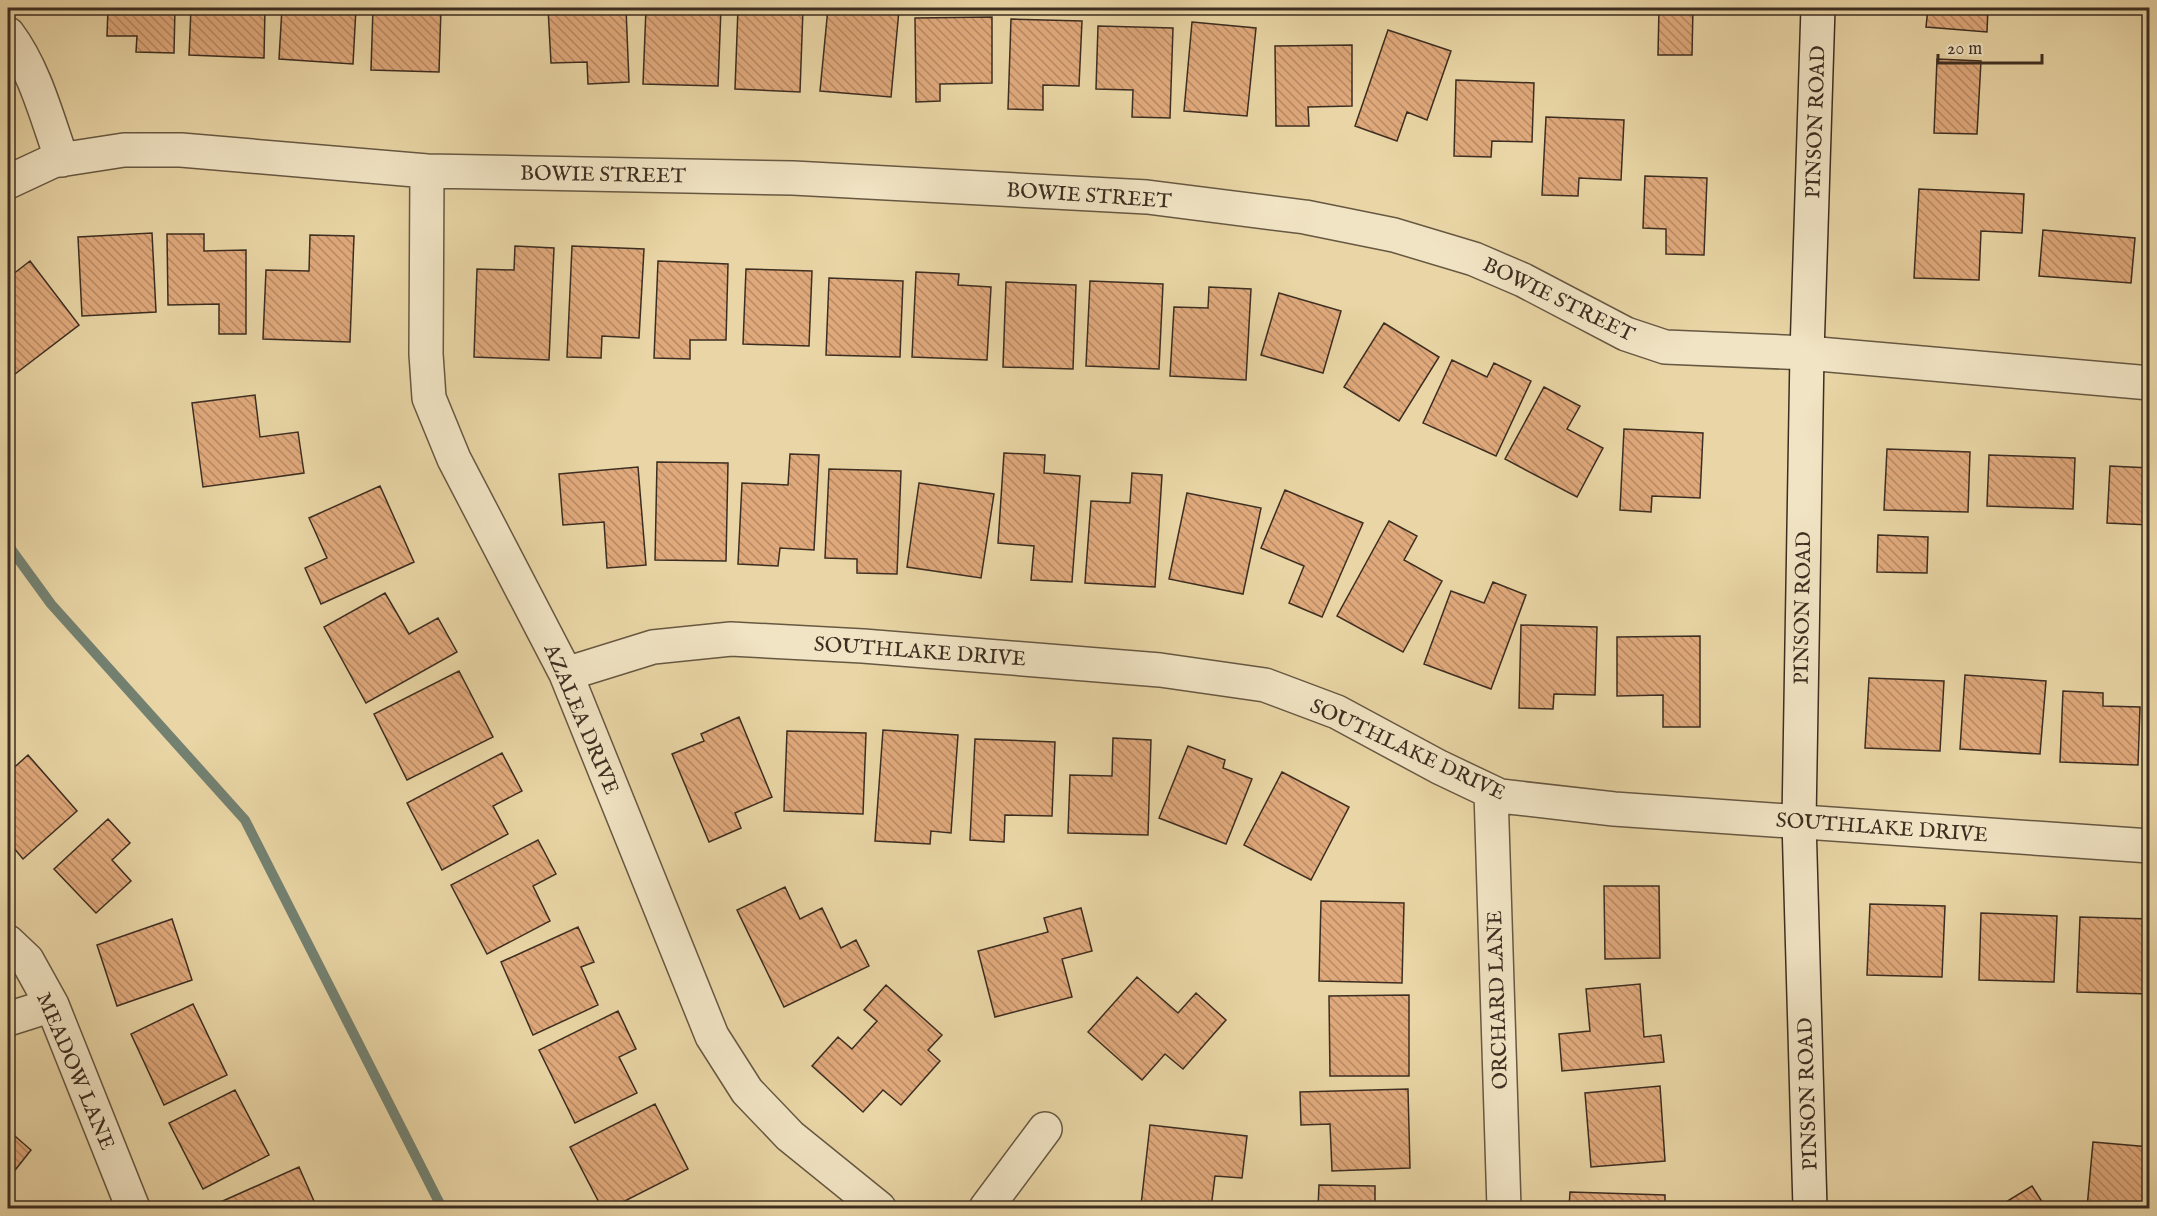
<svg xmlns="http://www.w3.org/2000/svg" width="2157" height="1216" viewBox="0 0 2157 1216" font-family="'IM FELL English',serif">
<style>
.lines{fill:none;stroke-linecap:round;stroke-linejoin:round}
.stream{stroke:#738171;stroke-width:10}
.building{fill:url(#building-back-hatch);stroke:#3c2e21;stroke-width:1.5}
.minor-casing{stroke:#675842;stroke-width:36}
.secondary-casing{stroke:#3c2e21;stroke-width:36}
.minor{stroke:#f1e4c4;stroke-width:33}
.secondary{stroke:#f1e4c4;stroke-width:33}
.labels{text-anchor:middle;stroke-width:4.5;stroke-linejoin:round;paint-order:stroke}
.street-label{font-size:21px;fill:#3c2e21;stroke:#f1e4c4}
</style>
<defs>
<pattern id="building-back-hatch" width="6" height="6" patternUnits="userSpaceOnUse" patternTransform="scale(1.5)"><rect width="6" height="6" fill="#e0a97c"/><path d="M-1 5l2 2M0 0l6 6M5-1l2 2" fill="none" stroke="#b78a65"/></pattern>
</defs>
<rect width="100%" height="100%" fill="#e9d5a5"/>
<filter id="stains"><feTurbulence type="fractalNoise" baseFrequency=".00333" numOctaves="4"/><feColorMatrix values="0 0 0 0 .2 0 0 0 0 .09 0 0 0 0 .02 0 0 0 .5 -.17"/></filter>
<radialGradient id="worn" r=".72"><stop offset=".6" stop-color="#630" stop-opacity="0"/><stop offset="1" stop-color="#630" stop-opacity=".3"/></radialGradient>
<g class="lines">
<path class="stream" d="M8 545 51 604 245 820 442 1208"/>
</g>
<path class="building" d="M108 8H175L174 53 136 52 137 36H107Z
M191 8H265L264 58 189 55Z
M282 8H356L353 64 279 59Z
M373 8H441L439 72 371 70Z
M548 8H626L629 82 588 84 587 62 551 63Z
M646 8H721L718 86 643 84Z
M738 8 803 9 800 92 735 89Z
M828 8 899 10 891 97 820 91Z
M1659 8H1693L1692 55H1658Z
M1928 8H1988L1987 32 1926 27Z
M992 17V83L940 84V101L916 102 915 18Z
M1011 19 1082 21 1079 86 1043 85V110L1008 109Z
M1192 22 1256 28 1247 116 1184 111Z
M1098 26 1173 28 1170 118 1132 117 1133 90 1096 89Z
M1388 30 1451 51 1427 120 1407 112 1397 141 1355 126Z
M1352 45V106L1308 107 1309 126H1276L1275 46Z
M1937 59 1981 61 1977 134 1934 133Z
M1456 80 1534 83 1532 142 1492 141 1491 157 1454 156Z
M1546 117 1624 120 1621 180 1579 178 1578 196 1542 195Z
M1645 176 1707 178 1704 255 1666 254V229L1643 228Z
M1919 189 2024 194 2022 233 1981 231 1979 280 1914 278Z
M2043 230 2135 238 2131 283 2039 276Z
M152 233 156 312 82 316 78 237Z
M167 234H204V251L246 250V334H219V304L168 305Z
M310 235 354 236 350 342 263 339 266 270 309 271Z
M515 246 554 248 549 360 474 357 477 269 514 270Z
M572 246 644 249 639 338 602 336 601 358 567 357Z
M30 261 79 325 15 374 8 364V278Z
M658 261 728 264 726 340H690V359L654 358Z
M746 269 812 271 809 346 743 344Z
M916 272 959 274 958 285 991 287 987 360 912 357Z
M829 278 903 281 900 357 826 355Z
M1090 281 1163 284 1159 369 1086 366Z
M1006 282 1076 285 1073 369 1003 367Z
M1209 287 1251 289 1246 380 1170 376 1174 307 1208 308Z
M1279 293 1341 311 1323 373 1261 355Z
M1384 323 1439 357 1399 421 1344 387Z
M1452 360 1487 377 1494 363 1531 381 1496 456 1423 423Z
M1544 387 1580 406 1567 429 1603 448 1577 497 1505 459Z
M255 395 260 437 298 432 304 473 203 487 192 403Z
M1624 429 1703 433 1700 498 1652 496 1651 512 1620 510Z
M1887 449 1970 452 1968 512 1884 510Z
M1004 453 1045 455 1044 473 1080 476 1072 582 1031 580 1034 546 998 543Z
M790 454 819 455 814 550 780 548 778 566 738 564 742 483 788 485Z
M1989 455 2075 458 2073 509 1987 506Z
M657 462 728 463 726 561 655 560Z
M2110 466 2150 468V525L2107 523Z
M638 467 646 565 607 568 604 522 563 525 559 474Z
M829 469 901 471 897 574 857 573V559L825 558Z
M1132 473 1162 475 1155 587 1085 583 1091 501 1130 503Z
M919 483 994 494 981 578 907 567Z
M380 486 414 562 321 604 305 568 327 558 309 518Z
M1285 490 1363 523 1322 617 1289 603 1304 566 1261 548Z
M1187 493 1261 508 1243 594 1169 579Z
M1389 521 1417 536 1404 560 1442 581 1403 652 1337 616Z
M1878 535 1928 537 1927 573 1877 572Z
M1493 582 1526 595 1491 689 1424 664 1451 591 1484 603Z
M385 593 409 634 438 618 457 652 366 703 324 627Z
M1521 625 1597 627 1595 695 1554 694 1553 709 1519 708Z
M1700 636V727H1663V695L1617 696V637Z
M459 671 493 737 407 780 374 714Z
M1965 675 2046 681 2040 754 1960 749Z
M1869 678 1944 681 1940 751 1865 748Z
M2063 691 2103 693V706L2140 707 2138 765 2060 762Z
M739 717 772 797 735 813 741 828 709 842 672 754 704 741 701 734Z
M883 730 958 735 951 833 931 831 930 844 875 841Z
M787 731 866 733 863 814 784 811Z
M1113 738 1151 740 1148 835 1068 833 1070 775 1112 776Z
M975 739 1055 742 1052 816 1005 815 1004 842 970 840Z
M1188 746 1225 760 1223 768 1252 779 1226 844 1159 818Z
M502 753 522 791 493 806 508 834 442 870 407 803Z
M28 755 77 811 23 859 8 841V773Z
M1282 772 1349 807 1311 880 1244 845Z
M108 819 130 843 112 860 131 881 96 913 54 869Z
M538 840 556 874 533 886 550 921 487 954 451 885Z
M1604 886H1659L1660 958 1605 959Z
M785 887 800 919 822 908 841 948 856 940 869 966 784 1007 737 910Z
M1321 901 1404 903 1402 983 1319 981Z
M1870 904 1945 906 1942 977 1867 975Z
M1081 908 1092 951 1062 959 1072 997 995 1017 978 951 1048 932 1044 918Z
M1981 913 2057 916 2054 982 1979 980Z
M2080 917 2150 919V994L2077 992Z
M172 919 192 980 117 1006 97 945Z
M578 927 594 962 581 967 598 1005 533 1035 501 962Z
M1137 977 1178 1013 1196 993 1226 1020 1183 1069 1165 1054 1142 1080 1088 1032Z
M1640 984 1644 1037 1661 1035 1664 1062 1562 1071 1559 1034 1590 1031 1586 989Z
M886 985 942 1035 928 1050 940 1061 901 1105 883 1090 863 1112 812 1066 838 1037 852 1049 877 1021 864 1010Z
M1409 995V1076H1330L1329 996Z
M193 1004 227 1075 164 1105 131 1034Z
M618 1011 636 1049 619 1057 637 1093 575 1123 539 1050Z
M1660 1086 1665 1161 1591 1167 1585 1093Z
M1408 1089 1410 1168 1332 1171 1330 1124 1301 1125 1300 1092Z
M235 1090 269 1155 203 1189 169 1123Z
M655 1104 688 1169 611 1208H602L570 1147Z
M1150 1125 1247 1136 1242 1178 1215 1176 1211 1208H1178L1141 1205Z
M8 1130 31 1150 8 1179Z
M2093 1142 2150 1147V1208H2087Z
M299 1167 317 1208H207Z
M1319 1185 1375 1186V1208H1318Z
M2032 1186 2046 1208H1996Z
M1570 1192 1665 1195V1208H1569Z"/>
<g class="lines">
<defs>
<path id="minor" d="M8 34C35 70 47 118 62 160
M427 171 426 354 429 398 454 459 566 674 712 1036 747 1091 790 1136 879 1208
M8 182 53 161 124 150H181L427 171 793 178 1147 197 1305 217 1394 235 1474 259 1523 280 1626 334 1665 347 1807 353 2150 383
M566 674 653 647 731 639 863 646 1160 670 1265 685 1337 712 1439 767 1500 796 1614 809 2150 846
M1491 792 1504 1208
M8 942 27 960 52 1005 133 1208
M8 1019 52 1005
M986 1208 1045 1129"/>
<path id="secondary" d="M1810 1208 1799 821 1807 353 1818 8"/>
</defs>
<use href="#minor" class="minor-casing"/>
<use href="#secondary" class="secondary-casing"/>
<use href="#minor" class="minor"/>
<use href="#secondary" class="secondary"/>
</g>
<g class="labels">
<g class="street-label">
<text transform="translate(1815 122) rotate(-88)" y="7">PINSON ROAD</text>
<text transform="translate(603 174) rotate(1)" y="7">BOWIE STREET</text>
<text transform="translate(1089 195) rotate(4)" y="7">BOWIE STREET</text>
<text transform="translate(1559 299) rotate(26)" y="7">BOWIE STREET</text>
<text transform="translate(1802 608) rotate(-89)" y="7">PINSON ROAD</text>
<text transform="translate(920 651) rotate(4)" y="7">SOUTHLAKE DRIVE</text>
<text transform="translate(582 719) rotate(67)" y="7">AZALEA DRIVE</text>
<text transform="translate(1408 749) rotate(25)" y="7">SOUTHLAKE DRIVE</text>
<text transform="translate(1882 827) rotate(4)" y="7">SOUTHLAKE DRIVE</text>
<text transform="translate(1497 1000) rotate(-92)" y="7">ORCHARD LANE</text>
<text transform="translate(76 1071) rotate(67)" y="7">MEADOW LANE</text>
<text transform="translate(1807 1094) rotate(-92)" y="7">PINSON ROAD</text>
</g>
</g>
<rect width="2157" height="1216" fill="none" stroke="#e9d5a5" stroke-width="30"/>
<rect x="9" y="9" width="2139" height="1198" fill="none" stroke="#3c2e21" stroke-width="3"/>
<rect x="15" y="15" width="2127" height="1186" fill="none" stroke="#3c2e21" stroke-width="1.5"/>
<path d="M1938 54v9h104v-9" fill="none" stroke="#3c2e21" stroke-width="3"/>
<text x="1947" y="54" font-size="18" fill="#3c2e21" stroke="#f1e4c4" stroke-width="4.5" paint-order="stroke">20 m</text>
<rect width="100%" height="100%" filter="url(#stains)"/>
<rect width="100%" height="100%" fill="url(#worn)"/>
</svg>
